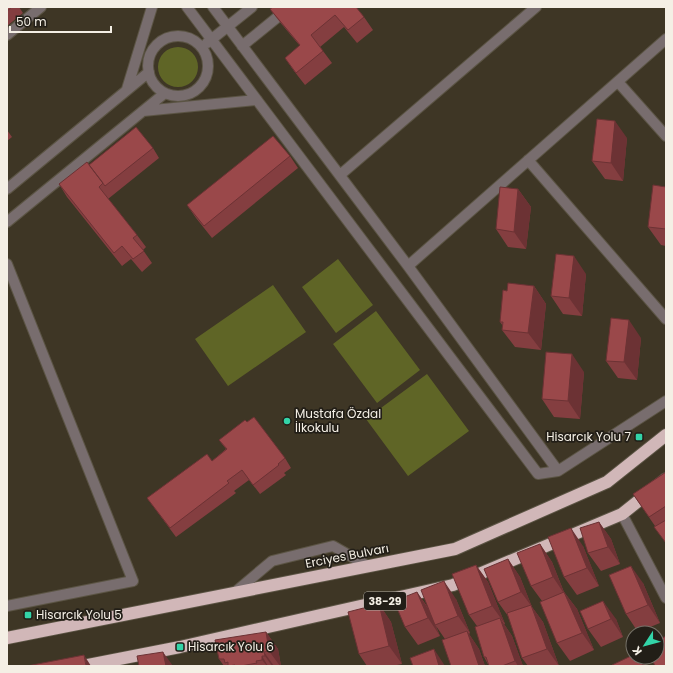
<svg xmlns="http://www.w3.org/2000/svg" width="673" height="673" viewBox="0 0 673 673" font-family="Poppins,sans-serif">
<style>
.green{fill:#5f6526}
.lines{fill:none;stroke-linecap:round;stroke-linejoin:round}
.street-casing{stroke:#5b5444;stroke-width:12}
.highway-casing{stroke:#5b5444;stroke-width:14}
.street{stroke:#786d6e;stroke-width:10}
.highway{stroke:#d1b7b8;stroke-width:12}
.wall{fill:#843e40}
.shaded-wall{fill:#6c3234}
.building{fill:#9a484a;stroke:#6c3234}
.poi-dot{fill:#33d4a8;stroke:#221e17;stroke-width:1.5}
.labels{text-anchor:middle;stroke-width:3.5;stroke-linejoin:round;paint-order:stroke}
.shield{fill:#221e17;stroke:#b5b0a7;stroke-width:1}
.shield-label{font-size:11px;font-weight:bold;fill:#f4efe5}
.poi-label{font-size:12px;fill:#f4efe5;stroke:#221e17;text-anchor:start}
.street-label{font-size:12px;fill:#f4efe5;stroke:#221e17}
</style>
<rect width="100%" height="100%" fill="#3e3625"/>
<path class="green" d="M158 67a20 20 0 1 1 40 0a20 20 0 1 1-40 0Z
M338 259 373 305 336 333 302 287Z
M273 285 306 332 228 386 195 339Z
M376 311 420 370 377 403 333 344Z
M427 374 469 431 408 476 366 419Z"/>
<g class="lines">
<defs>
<path id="street" d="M187 7 538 474 558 471 666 401
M213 7 408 266 558 471
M7 35 41 7
M148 66a30 30 0 1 1 60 0a30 30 0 1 1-60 0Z
M207 43 252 7
M242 46 290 7
M618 82 666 136
M127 89 152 7
M143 111 257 100
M528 160 666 319
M340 175 536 7
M7 189 149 72
M7 222 165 93
M7 264 133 581 7 606
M408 266 666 39
M622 514 666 598
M234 593 272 561 333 546 368 566
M630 666 649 657"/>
<path id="highway" d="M7 638 455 549 607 482 666 435
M83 666 180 647 453 585 622 514 666 479"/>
</defs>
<use href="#street" class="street-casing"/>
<use href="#highway" class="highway-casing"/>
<use href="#street" class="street"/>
<use href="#highway" class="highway"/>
</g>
<path class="wall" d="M7 7H19L23 13 7 26Z
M270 9 364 17 373 30 357 43 344 27 320 47 332 63 305 85 294 71 285 58 300 46 279 21Z
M7 130 12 137 7 141Z
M627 138 623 181 605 179 592 161Z
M153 148 159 158 108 199 137 235 146 247 143 250 152 263 142 272 131 259 122 266 67 197 59 184 89 165Z
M290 156 298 168 212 238 196 218 187 205Z
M666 187V246L661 245 648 227Z
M518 189 531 207 526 249 508 247 496 229Z
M586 274 582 316 563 314 551 296Z
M534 286 546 304 541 350 515 347 502 330 503 326 500 322 507 291Z
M641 338 637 380 618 378 606 361Z
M584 372 580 419 554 417 542 399Z
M247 422 285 458 291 468 284 473 286 475 260 494 249 480 234 491 236 493 176 537 147 498 212 461 226 449 219 440Z
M666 472V547V543L655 526 633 494Z
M599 522 611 539 620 564 601 571 588 553Z
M540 544 552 562 564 592 577 609 594 650 570 661 557 643 542 601 531 586Z
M583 546 599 586 577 595 564 577Z
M508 559 520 577 532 607 543 622 559 666H528L522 658 508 616 498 602Z
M476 565 488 582 505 624H504L512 636 523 666H489L484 657 477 626 469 615Z
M643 583 660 623 638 632 626 614Z
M417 592 429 609 456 599 470 633 469 634 479 649 485 666H451L445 639 436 626 440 636 418 645 405 627Z
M379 604 391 622 402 664 392 666H367L359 654Z
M580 611 616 619 623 637 601 647 588 629Z
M266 632 278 649 281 666H224L219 659Z"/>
<path class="shaded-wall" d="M615 121 627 138 623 181 611 163Z
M518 189 531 207 526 249 514 232Z
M574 256 586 274 582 316 569 298Z
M534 286 546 304 541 350 528 333Z
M629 320 641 338 637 380 624 362Z
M572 354 584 372 580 419 568 401Z
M599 522 611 539 620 564 608 547Z
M571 528 583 546 599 586 587 568Z
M540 544 552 562 565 595 553 577Z
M508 559 520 577 532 607 543 622 559 666 547 649 532 607 521 592Z
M476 565 488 582 505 624 492 606Z
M631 566 643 583 660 623 648 605Z
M444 581 456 599 470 633 458 616Z
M417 592 429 610 440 636 428 618Z
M564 592 577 609 594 650 582 633Z
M603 601 616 619 623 637 611 619Z
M379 604 391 622 402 664 389 646Z
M500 618 512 636 523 666H518L515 661Z
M467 631 479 649 485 666H479Z
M266 632 278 649 281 666H280L269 651Z
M434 649 445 666H439Z
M163 652 173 666H166Z
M264 652 274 666H272L265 656Z
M84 655 91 666H86Z
M262 656 268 666H267L262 660Z
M639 657 646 666H643Z"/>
<path class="building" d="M7 7H12L7 11Z
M273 7H356L364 17 348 30 335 15 311 35 323 51 296 73 285 58 300 45 270 9Z
M597 119 615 121 611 163 592 161Z
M136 127 153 148 105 186 89 165Z
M273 136 290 156 204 226 187 205Z
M87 162 103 183 99 187 137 235 133 238 144 251 133 259 122 246 114 253 59 184Z
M653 185 666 187V229L648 227Z
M500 187 518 189 514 232 496 229Z
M556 254 574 256 569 298 551 296Z
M508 283 534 286 528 333 502 330 503 322H500L503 290 507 291Z
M611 318 629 320 624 362 606 361Z
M546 352 572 354 568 401 542 399Z
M254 417 285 458 278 464 279 465 253 485 242 470 227 481 229 483 170 528 147 498 207 454 212 461 227 449 219 440 245 420 247 422Z
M666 472V506L649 517 633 494Z
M666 520V543L654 527Z
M599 522 608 547 588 553 580 528Z
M571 528 587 568 564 577 548 537Z
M540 544 553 577 531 586 517 553Z
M508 559 521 592 498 602 484 569Z
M476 565 492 606 469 615 452 574Z
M631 566 648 605 626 614 609 575Z
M444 581 458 616 435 625 421 590Z
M417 592 428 618 405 627 394 601Z
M564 592 582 633 557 643 540 602Z
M603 601 611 619 588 629 580 611Z
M379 604 389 646 359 654 348 612Z
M531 605 547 649 522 658 507 613Z
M500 618 515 661 502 666H489L486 657H484L475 627Z
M467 631 479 666H451L442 640Z
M266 632 269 651 264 652 265 656H262V660L256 661 257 663 241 666H235V665L228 666V662L225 663 224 659H219L215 640Z
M666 636V666H655L651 657H657V641Z
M434 649 439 666H413L410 658Z
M163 652 166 666H139L137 656Z
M84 655 86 666H27Z
M633 655V657H639L643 666H612V665Z"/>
<g class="poi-dot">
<circle cx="287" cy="421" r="4"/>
<rect x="635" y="433" width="8" height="8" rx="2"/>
<rect x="24" y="611" width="8" height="8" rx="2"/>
<rect x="176" y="643" width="8" height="8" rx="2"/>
</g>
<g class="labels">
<rect class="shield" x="364" y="592" width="42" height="18" rx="3"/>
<g class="shield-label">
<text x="385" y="605">38-29</text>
</g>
<g class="poi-label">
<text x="295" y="418">Mustafa Özdal<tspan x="295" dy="14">İlkokulu</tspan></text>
<text x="631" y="441" text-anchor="end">Hisarcık Yolu 7</text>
<text x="36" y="619">Hisarcık Yolu 5</text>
<text x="188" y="651">Hisarcık Yolu 6</text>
</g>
<g class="street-label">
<text transform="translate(347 556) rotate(-11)" y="4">Erciyes Bulvarı</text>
</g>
</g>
<rect width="673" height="673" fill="none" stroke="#f4efe5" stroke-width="16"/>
<g transform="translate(645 645) rotate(234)"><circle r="19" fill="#221e17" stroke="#767269"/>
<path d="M0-3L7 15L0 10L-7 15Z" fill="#33d4a8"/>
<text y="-6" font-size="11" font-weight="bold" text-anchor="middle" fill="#f4efe5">K</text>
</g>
<path d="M10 26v6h101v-6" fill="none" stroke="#f4efe5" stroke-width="2"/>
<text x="16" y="26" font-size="12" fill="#f4efe5" stroke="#221e17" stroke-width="3" paint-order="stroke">50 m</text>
</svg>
